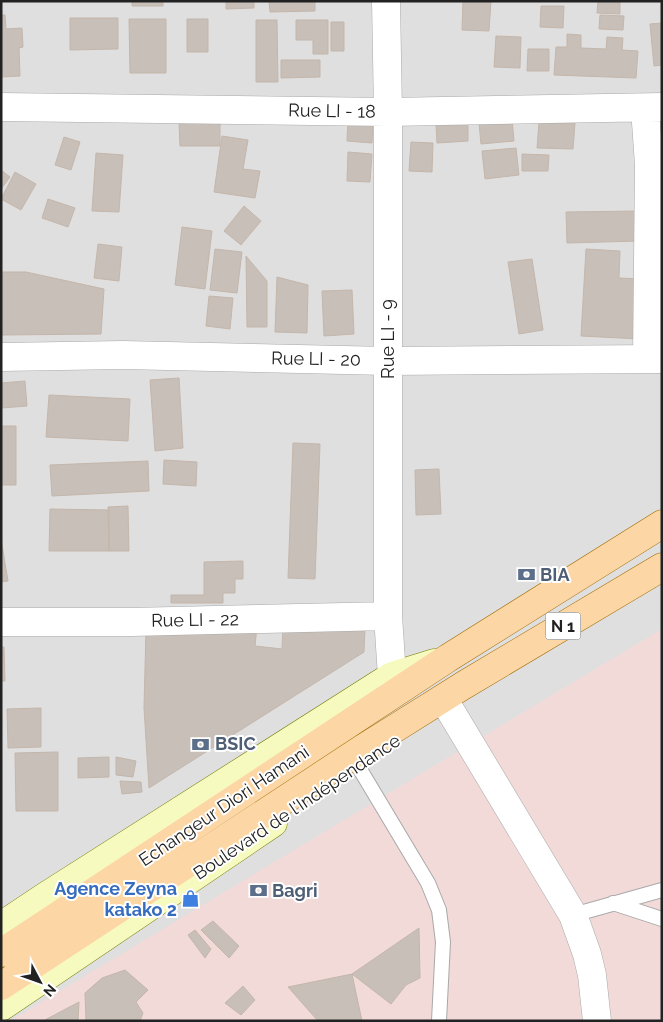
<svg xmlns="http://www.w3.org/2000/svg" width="663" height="1022" viewBox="0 0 663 1022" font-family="Raleway,sans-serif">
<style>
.residential{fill:#e0dfdf}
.commercial{fill:#f2dad9}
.building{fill:#c7bfb8;stroke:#c4b6ab}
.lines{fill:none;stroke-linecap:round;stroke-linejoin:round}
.lane-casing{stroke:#a9a9a9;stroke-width:16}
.street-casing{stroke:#a9a9a9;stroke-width:29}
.secondary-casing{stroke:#707d05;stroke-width:29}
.primary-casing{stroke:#a06b00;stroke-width:29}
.lane{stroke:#fff;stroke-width:14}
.street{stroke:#fff;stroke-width:28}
.secondary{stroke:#f7fabf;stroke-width:28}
.primary{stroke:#fcd6a4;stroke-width:28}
.labels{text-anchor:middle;stroke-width:4;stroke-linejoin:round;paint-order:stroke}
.shield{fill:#fff;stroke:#646464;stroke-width:1}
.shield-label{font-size:16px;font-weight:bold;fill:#222}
.street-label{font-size:18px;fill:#222;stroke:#fff}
.service-label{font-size:18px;font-weight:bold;fill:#4e5e75;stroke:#fff;text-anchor:start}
.shop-label{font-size:18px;font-weight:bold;fill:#366cbe;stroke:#fff;text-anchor:end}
</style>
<rect width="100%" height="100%" fill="#f2efe9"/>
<path class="residential" d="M1 1H662V1021H1Z"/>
<path class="commercial" d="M662 629V1021H10Z"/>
<path class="building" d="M132 1H163V6H132Z
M226 1H254V8L226 9Z
M269 1H315V11L270 12Z
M463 1H491L489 31 462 30Z
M598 1H620V14L597 13Z
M541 6H564L563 28 540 27Z
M1 15H5L6 29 22 28 23 47 19 48 20 76 1 77Z
M600 15 624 16 623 30 599 29Z
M70 18H118V49L70 50Z
M129 19H166V73H130Z
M187 19H208V52H187Z
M256 20H277L278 82H256Z
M296 20H328V54H313V40H296Z
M331 22H344V51H331Z
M662 23V65L654 66 650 24Z
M567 34 581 35V48L606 49 607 37 623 38 622 50 638 51 636 78 554 75 556 47H567Z
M496 36 521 37 520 68 494 67Z
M528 49H549V71H527Z
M281 60H320V77L281 78Z
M348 117 373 118 372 143 347 141Z
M512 119 514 141 481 144 479 123Z
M179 122H220V146H180Z
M468 122V141L437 143 436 124Z
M539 122 575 123 573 149 537 148Z
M222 136 248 140 243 169 260 171 255 198 214 192Z
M64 137 80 142 71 170 55 165Z
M411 142 433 143 432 172 409 171Z
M516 148 519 175 485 179 482 151Z
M348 152 372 154 370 182 347 181Z
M96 153 123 155 119 212 92 211Z
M522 154 549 155 548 171H522Z
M1 170 10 177 1 189Z
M15 172 36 184 21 210 1 199Z
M48 199 75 208 68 227 42 218Z
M244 206 261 221 241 245 224 231Z
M637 211 638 241 567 243 566 212Z
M182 227 212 231 205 289 175 285Z
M98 244 122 247 119 281 94 278Z
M215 249 242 252 237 293 210 290Z
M586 249 620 251 619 278 644 279 640 339 581 336Z
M246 256 267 281V327H247Z
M532 259 543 330 519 334 508 262Z
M1 272H26L104 289 101 334 1 335Z
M277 277 308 285 307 333 275 332Z
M352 290 354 334 324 336 322 291Z
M209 296 233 298 230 329 206 326Z
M179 378 183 448 155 451 150 380Z
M25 381 27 406 1 408V383Z
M49 395 130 399 128 441 46 437Z
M1 426H16V485H1Z
M293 443 320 444 315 579 288 578Z
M164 460 197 462 196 486 163 484Z
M148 461 149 491 52 496 50 465Z
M439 469 441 514 416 515 415 470Z
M128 506 129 551H109L108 507Z
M50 509 109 510V551H49Z
M1 539 8 581 1 582Z
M243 561V579H235V593H223V603H171V595H204V562Z
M257 626 255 646 282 649 283 627H365L364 652 149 788 144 708 146 629Z
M1 647H4L5 681H1Z
M41 708V747L8 748 7 709Z
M58 752V811H16L15 753Z
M109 757V777L78 778V758Z
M116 757 136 761 133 777 116 775Z
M120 781 141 782 142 792 122 794Z
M213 921 239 946 229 958 201 930Z
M419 928 420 978 406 985 391 1004 352 974Z
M195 930 211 949 205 958 188 935Z
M125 970 148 990 136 1002 143 1013 140 1021H86L85 993 102 978Z
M352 974 362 1021H318L288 987Z
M243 986 255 1000 241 1015 225 1003Z
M79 1002 78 1021H43Z"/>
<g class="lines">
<defs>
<path id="lane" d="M358 766 428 883 439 910 443 942 439 1021
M613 903 662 919
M573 915 662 890"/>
<path id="street" d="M386 1 388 112V616L392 676
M1 107 388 112 662 107
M645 108 649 165 647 359
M1 357 123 355 388 361 662 359
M1 622H131L388 616
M447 705 573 915 587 954 592 975 597 1021"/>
<path id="secondary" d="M1 926 46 896 392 676 434 663
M1 1007 273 823"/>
<path id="primary" d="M1 953 448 658 662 524
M1 986 362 749 464 685 662 567"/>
</defs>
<use href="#lane" class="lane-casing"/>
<use href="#street" class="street-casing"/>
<use href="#secondary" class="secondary-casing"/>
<use href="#primary" class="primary-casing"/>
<use href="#lane" class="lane"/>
<use href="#street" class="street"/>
<use href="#secondary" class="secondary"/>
<use href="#primary" class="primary"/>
</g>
<defs>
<symbol id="bank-bare" viewBox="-9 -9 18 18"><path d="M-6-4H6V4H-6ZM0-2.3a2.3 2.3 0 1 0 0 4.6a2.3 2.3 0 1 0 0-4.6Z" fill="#5c6f8a" stroke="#fff" stroke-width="2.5" paint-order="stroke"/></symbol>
<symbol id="shop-bare" viewBox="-9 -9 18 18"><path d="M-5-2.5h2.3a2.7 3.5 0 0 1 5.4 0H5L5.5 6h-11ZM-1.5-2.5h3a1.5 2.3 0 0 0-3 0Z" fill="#3f7fe0" stroke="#fff" stroke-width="2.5" paint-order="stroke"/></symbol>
</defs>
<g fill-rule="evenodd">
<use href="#bank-bare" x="514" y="562" width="25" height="25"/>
<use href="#bank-bare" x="188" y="732" width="25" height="25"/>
<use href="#bank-bare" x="246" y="878" width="25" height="25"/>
<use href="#shop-bare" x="178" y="886" width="25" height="25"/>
</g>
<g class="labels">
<rect class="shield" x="545.5" y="612.5" width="35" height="27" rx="4"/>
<g class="shield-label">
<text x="563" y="632">N 1</text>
</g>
<g class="street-label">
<text transform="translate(332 111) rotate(1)" y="6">Rue LI - 18</text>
<text transform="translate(388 339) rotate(-90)" y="6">Rue LI - 9</text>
<text transform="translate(316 359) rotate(1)" y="6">Rue LI - 20</text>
<text transform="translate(195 620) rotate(-1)" y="6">Rue LI - 22</text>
<text transform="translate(224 806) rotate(-34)" y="6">Echangeur Diori Hamani</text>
<text transform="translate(297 807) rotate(-34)" y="6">Boulevard de l'Indépendance</text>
</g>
<g class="service-label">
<text x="540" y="581">BIA</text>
<text x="215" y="750">BSIC</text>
<text x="272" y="897">Bagri</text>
</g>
<g class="shop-label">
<text x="177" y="895">Agence Zeyna<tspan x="177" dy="21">katako 2</tspan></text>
</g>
</g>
<rect width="663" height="1022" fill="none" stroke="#222222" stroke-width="5"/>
<g transform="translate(40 982) rotate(131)" stroke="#ffffff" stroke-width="4" paint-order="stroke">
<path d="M0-4L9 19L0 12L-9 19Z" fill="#222222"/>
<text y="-8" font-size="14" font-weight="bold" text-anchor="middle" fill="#222222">N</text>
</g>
</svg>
